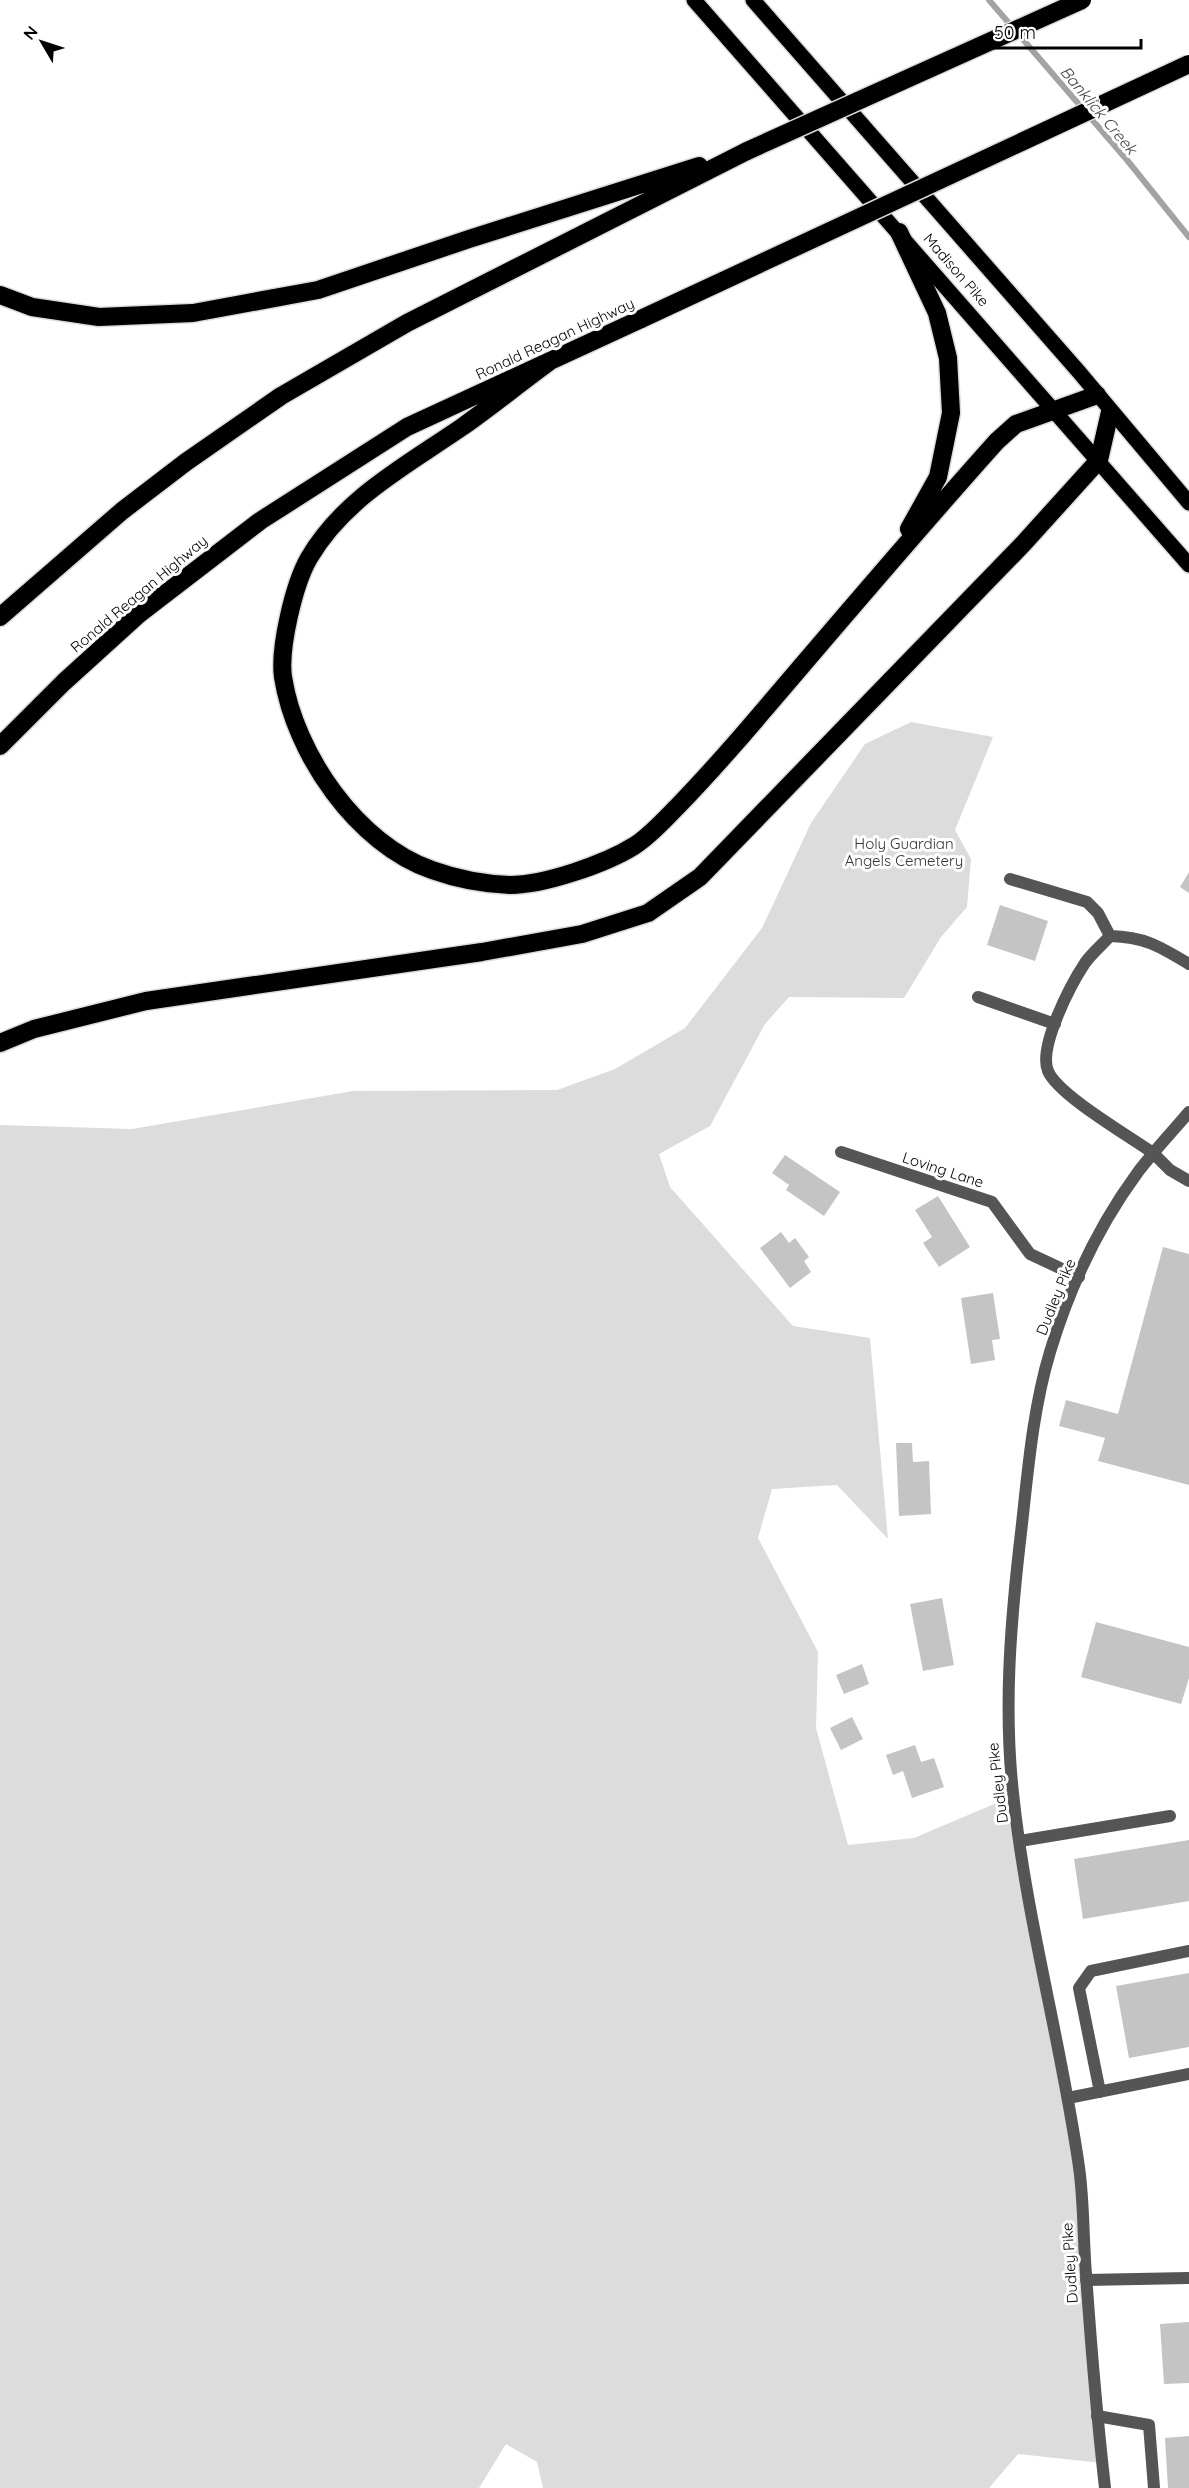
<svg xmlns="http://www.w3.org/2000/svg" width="1189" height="2488" viewBox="0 0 1189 2488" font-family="Quicksand,sans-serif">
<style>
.green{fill:#dcdcdc}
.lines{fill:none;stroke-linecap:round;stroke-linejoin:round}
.stream{stroke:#a3a3a3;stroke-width:6}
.building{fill:#c4c4c4}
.primary-casing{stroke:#dbdbdb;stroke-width:18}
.motorway-casing{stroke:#dbdbdb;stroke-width:21}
.service{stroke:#555;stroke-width:12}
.minor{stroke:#555;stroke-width:12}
.tertiary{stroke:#555;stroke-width:12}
.primary{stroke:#000;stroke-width:15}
.motorway{stroke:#000;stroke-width:18}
.motorway-bridge-casing{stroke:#dbdbdb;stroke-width:21;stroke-linecap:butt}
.motorway-bridge{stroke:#000;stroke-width:18}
.labels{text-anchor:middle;stroke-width:6;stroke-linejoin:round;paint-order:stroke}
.street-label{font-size:15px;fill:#000;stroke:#fff}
.park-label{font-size:15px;fill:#333;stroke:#fff}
.water-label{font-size:16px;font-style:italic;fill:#444;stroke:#fff}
</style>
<rect width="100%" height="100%" fill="#fff"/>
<path class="green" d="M911 722 993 737 955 830 971 859 967 907 941 937 904 998 789 997 765 1024 710 1126 659 1154 670 1187 793 1326 870 1338 888 1539 837 1485 772 1489 758 1538 818 1652 816 1728 848 1845 914 1838 1013 1796 1066 2085 1102 2463 1018 2454 989 2488H543L537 2462 506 2444 479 2488H0V1125L132 1129 353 1091 557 1090 615 1069 685 1028 762 928 811 823 865 744Z"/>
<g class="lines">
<path class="stream" d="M989 0 1127 160 1189 237"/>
</g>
<path class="building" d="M1189 872V893L1180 887Z
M1000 905 1048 921 1035 961 987 945Z
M785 1155 840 1192 824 1216 786 1190 789 1185 772 1173Z
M938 1196 970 1247 939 1267 923 1243 932 1237 915 1210Z
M781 1232 789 1243 795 1238 809 1257 804 1261 811 1272 790 1288 760 1248Z
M1163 1247 1189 1254V1485L1098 1461 1105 1438 1059 1426 1066 1400 1118 1414Z
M993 1293 1000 1339 992 1340 995 1360 971 1364 961 1298Z
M896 1443H912L913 1462 929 1461 931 1514 899 1516Z
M942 1598 954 1665 923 1671 910 1604Z
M1096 1622 1189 1647V1678L1181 1704 1081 1677Z
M862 1664 869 1684 844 1694 836 1675Z
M852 1717 863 1739 841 1750 830 1728Z
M915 1745 921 1762 934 1758 944 1787 912 1798 903 1771 893 1775 886 1755Z
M1189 1840V1901L1083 1919 1074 1859Z
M1189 1973V2047L1129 2058 1116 1986Z
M1189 2322V2383L1164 2384 1160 2324Z
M1189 2436V2488H1168L1165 2438Z"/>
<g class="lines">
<defs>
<path id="primary" d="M694 0 1189 565
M753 0 1079 372 1189 503"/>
<path id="motorway" d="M899 232 937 313 948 358 951 413 938 477 909 529
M0 295 32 307 99 317 193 313 318 290 469 239 699 166
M549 362C520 383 492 406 462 427 407 465 344 498 309 558 294 584 279 648 283 677 295 754 357 844 432 870 457 879 484 884 510 885 544 885 605 864 634 846 650 836 663 821 677 807 707 776 736 743 764 710 841 620 918 529 997 441L1016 424 1097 395
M0 617 122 511 186 462 281 396 407 323 747 151
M0 746 64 682 139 614 260 521 407 427 641 319
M0 1043 34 1029 146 1001 482 952 582 934 648 913 700 877 1023 544 1099 460 1110 412"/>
</defs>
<use href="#primary" class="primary-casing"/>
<use href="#motorway" class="motorway-casing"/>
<path class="service" d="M1010 879 1087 902 1098 913 1110 936
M978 997 1055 1024
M1153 1153C1129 1136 1058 1095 1048 1071 1038 1047 1071 984 1085 963 1092 953 1102 945 1110 936 1145 937 1159 946 1189 964
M1020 1841 1170 1816
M1100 2092 1079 1988 1091 1971 1189 1951
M1068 2098 1189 2074
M1086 2280 1188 2278
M1097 2416 1149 2425 1154 2488"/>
<path class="minor" d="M841 1152 992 1202 1030 1254 1079 1277
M1153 1153 1170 1170 1189 1181"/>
<path class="tertiary" d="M1105 2488C1097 2417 1091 2346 1086 2274 1083 2238 1084 2202 1079 2167 1061 2041 1026 1918 1013 1793 1004 1711 1010 1631 1019 1550 1027 1484 1031 1415 1050 1352 1069 1289 1099 1225 1138 1172 1154 1151 1172 1132 1189 1112"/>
<use href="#primary" class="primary"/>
<use href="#motorway" class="motorway"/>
<defs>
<path id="motorway-bridge" d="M747 151 1082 0
M641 319 1189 64"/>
</defs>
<use href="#motorway-bridge" class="motorway-bridge-casing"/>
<use href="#motorway-bridge" class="motorway-bridge"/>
</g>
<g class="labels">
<g class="street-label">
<text transform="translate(956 270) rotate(49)" y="5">Madison Pike</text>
<text transform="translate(555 339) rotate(-25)" y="5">Ronald Reagan Highway</text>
<text transform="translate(139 594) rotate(-40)" y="5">Ronald Reagan Highway</text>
<text transform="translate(943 1170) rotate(18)" y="5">Loving Lane</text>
<text transform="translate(1056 1297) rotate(-68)" y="5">Dudley Pike</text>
<text transform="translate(998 1783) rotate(-97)" y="5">Dudley Pike</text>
<text transform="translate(1070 2263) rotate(-94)" y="5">Dudley Pike</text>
</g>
<g class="park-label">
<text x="904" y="849">Holy Guardian<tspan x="904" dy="17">Angels Cemetery</tspan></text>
</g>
<g class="water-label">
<text transform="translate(1099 110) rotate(50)" y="6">Banklick Creek</text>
</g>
</g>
<g transform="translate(42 42) rotate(309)" stroke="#ffffff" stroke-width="4.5" paint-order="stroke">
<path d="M0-4.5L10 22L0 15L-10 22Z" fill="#000000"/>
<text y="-9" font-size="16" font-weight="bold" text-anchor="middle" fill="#000000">N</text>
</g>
<path d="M985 39v9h156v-9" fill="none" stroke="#000000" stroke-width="3"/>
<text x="994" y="39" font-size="18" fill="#000000" stroke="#ffffff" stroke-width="4.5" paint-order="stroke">50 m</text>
</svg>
